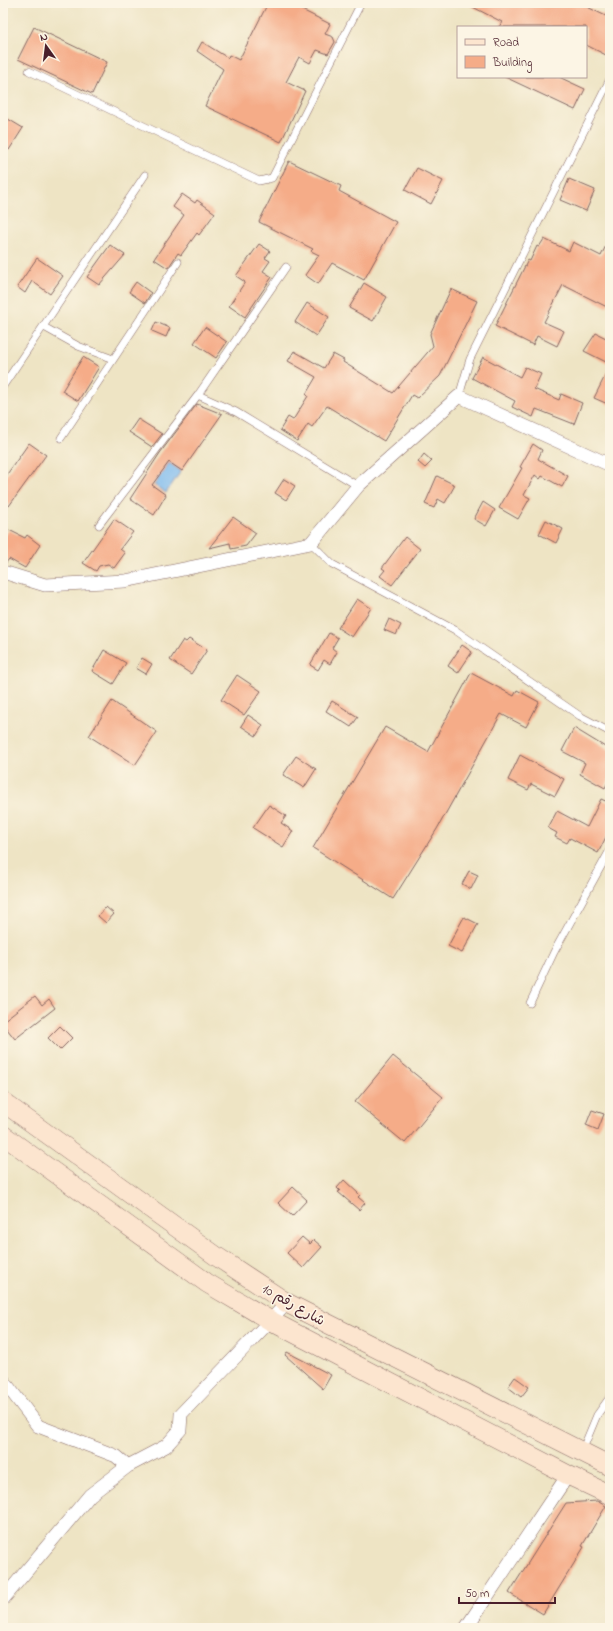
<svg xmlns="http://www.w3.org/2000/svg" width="613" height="1631" viewBox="0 0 613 1631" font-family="'Indie Flower','Playpen Sans Arabic',sans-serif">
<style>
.water{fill:#7bbaef;stroke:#626c8d}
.building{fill:#f5ac88}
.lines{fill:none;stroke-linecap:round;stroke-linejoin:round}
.lane-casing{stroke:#836461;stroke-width:8}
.street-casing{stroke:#836461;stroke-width:14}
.secondary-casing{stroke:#836461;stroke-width:20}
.lane{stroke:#fff;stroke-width:7}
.street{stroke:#fff;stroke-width:13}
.secondary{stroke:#fce5cf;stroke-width:19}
.labels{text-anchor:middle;stroke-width:3;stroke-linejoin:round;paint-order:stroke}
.street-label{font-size:14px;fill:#4a1f2b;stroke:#fcf5e5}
</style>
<rect width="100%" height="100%" fill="#fcf5e5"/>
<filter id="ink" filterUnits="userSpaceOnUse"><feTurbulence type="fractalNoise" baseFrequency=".025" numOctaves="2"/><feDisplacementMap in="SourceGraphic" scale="8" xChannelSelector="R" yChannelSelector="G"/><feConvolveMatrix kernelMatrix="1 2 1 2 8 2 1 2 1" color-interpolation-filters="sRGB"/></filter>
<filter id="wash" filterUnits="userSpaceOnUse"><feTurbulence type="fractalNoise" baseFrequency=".012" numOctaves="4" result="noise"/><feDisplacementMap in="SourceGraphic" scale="16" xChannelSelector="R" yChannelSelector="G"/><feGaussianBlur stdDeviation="0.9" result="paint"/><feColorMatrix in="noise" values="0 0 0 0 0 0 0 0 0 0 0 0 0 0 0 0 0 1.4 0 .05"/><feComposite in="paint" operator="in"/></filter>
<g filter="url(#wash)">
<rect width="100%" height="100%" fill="#eee4c4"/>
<path class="water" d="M169 463 181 471 166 493 154 485Z"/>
<g id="blocks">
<path class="building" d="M268 3H288L330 24 325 34 333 37 335 42 328 54 317 50 310 63 299 57 286 82 305 91 281 142 205 106 223 69 197 51 202 42 228 58 229 55 239 60Z
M465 3H579L610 18V57L586 45V27H499L502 22Z
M34 27 107 62 92 94 18 59Z
M505 77H559L585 89 575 110Z
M3 116 23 128 9 150 3 146Z
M289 161 341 186 339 191 396 222 364 280 332 263 318 284 305 275 319 255 311 251 313 249 259 222Z
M417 168 443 181 431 204 405 190Z
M569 179 595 190 586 211 560 200Z
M182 194 195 203 197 200 215 213 199 235 197 233 181 255 178 253 168 268 154 259 184 215 173 207Z
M610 237V301L607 307 563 285 544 322 564 331 557 346 537 336 533 345 495 326 528 260 530 261 537 246 539 247 544 239 569 251 573 242 601 256Z
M259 244 270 251 265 258 270 261 263 271 272 277 245 317 229 306 245 282 236 276Z
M110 245 125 255 99 285 87 277Z
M37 258 63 276 50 294 32 281 25 293 17 287Z
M136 282 151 293 145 303 129 292Z
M364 283 387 297 373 321 349 308Z
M451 289 477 301 440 376 417 398 412 395 384 441 327 406 312 427 308 424 297 441 280 430 288 417 293 420 308 396 306 394 316 377 288 361 294 351 324 368 333 354 344 360 343 362 393 393 433 346 430 334Z
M307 303 329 317 316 336 295 322Z
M156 322 170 328 166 337 152 331Z
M205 327 227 342 216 358 194 343Z
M596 333 610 340V364L584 351Z
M83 357 99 367 78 401 62 391Z
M483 357 520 377 525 367 541 374 534 389 559 400 561 394 582 403 574 424 536 409 533 417 512 407 515 401 472 378Z
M610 366V405L594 398Z
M197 404 222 414 182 471 169 462 152 485 166 495 154 515 130 499 160 453Z
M138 419 162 434 152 447 129 432Z
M29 443 46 455 9 506 3 502V480Z
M533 444 542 450 538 459 568 476 562 487 542 476 540 479 535 475 524 495 530 498 518 519 499 508 522 468 520 467Z
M424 454 432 461 425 468 418 462Z
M437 476 455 485 445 503 438 499 434 508 425 504Z
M284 479 295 486 286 500 275 493Z
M483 502 495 510 486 526 474 519Z
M233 517 256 533 246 546 231 549 230 543 209 548Z
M114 519 133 532 120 549 125 553 114 568 108 564 99 566 96 571 83 563Z
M546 520 563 529 556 543 539 534Z
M9 530 25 538 27 535 40 545 25 568 9 559 5 564H3V539Z
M405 537 420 549 392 585 380 576 385 570 382 568Z
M357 599 371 608 352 637 338 628Z
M389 619 401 625 396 635 384 630Z
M329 633 338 638 332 648 337 652 330 664 324 660 318 670 310 665Z
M189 639 207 650 191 674 170 660 183 640 186 642Z
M462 645 472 652 458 673 448 666Z
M104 650 126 663 113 684 92 671Z
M142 658 152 664 146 674 136 668Z
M471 673 514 696 517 690 539 702 526 727 501 714 437 829 393 899 313 848 385 727 428 752Z
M237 675 261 691 244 715 221 700Z
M112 701 157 732 135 765 89 736Z
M332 701 358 717 351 727 326 711Z
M248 715 263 725 256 736 241 726Z
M574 728 610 750V778L605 788 580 774 585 763 562 751Z
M520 755 564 779 555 796 531 784 528 790 508 780Z
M296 756 316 769 304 788 283 775Z
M601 799 610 803V829L598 853 570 838 567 843 555 837 557 833 548 828 557 811 587 827Z
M269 805 286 816 281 823 293 831 283 847 253 828Z
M469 871 478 875 471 889 462 884Z
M106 907 114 914 106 923 98 916Z
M464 917 478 924 462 953 448 946Z
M35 996 42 1005 49 999 55 1008 15 1039 3 1024V1021Z
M60 1026 72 1038 60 1050 48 1038Z
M393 1056 443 1097 405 1143 355 1102Z
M592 1110 604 1114 598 1130 586 1125Z
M344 1180 360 1195 358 1197 365 1203 359 1210 338 1192 340 1191 337 1188Z
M293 1187 307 1200 292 1216 278 1203Z
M302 1237 310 1244 314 1240 322 1247 303 1268 287 1253Z
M287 1352 331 1375 323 1389 285 1355Z
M515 1377 529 1387 521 1397 508 1387Z
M597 1501 606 1506 582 1546 584 1547 543 1614 509 1593 566 1503Z"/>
</g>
</g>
<g filter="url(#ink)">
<use href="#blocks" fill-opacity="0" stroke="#836461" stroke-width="1"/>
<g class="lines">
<defs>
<path id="lane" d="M29 71 259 181 272 178 361 3
M44 327 78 346 113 359
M3 386 145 175
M198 395 236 412 358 486
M459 396 470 359 610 79
M61 438 178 262
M99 525 198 395 286 267
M311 543 332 564 455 630 580 716 610 732
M530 1003 554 952 610 850
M582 1451 597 1415 610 1397"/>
<path id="street" d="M3 572 45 585 125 581 311 543 358 486 459 396 610 465
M3 1380 38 1426 116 1456 128 1466
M3 1599 90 1495 128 1466 166 1446 180 1430 181 1414 287 1303
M466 1628 568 1475"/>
<path id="secondary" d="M3 1102 216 1256 287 1303 610 1466
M3 1135 207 1283 271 1321 568 1475 610 1495"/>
</defs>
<use href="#lane" class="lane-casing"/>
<use href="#street" class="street-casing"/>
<use href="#secondary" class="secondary-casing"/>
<use href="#lane" class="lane"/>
<use href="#street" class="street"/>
<use href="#secondary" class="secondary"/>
</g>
</g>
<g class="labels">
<g class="street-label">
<text transform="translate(294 1304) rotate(30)" y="5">شارع رقم 10</text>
</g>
</g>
<rect width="613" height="1631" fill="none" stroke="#fcf5e5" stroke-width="16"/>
<rect x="457" y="26" width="130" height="52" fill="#fcf5e5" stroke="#b59f9b"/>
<rect x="465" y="39" width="20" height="6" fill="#fce5cf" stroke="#b59f9b"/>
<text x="493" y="46" font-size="12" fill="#4a1f2b">Road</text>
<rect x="465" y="56" width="20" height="12" fill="#f5ac88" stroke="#b59f9b"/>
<text x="493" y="66" font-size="12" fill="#4a1f2b">Building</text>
<g transform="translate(46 46) rotate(346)" stroke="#fcf5e5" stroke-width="3" paint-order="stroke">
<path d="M0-3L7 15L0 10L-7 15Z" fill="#4a1f2b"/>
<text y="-6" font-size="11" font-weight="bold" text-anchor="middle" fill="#4a1f2b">N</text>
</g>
<path d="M459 1597v6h96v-6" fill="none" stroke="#4a1f2b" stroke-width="2"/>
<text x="465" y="1597" font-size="12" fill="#4a1f2b" stroke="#fcf5e5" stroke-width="3" paint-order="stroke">50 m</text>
</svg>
